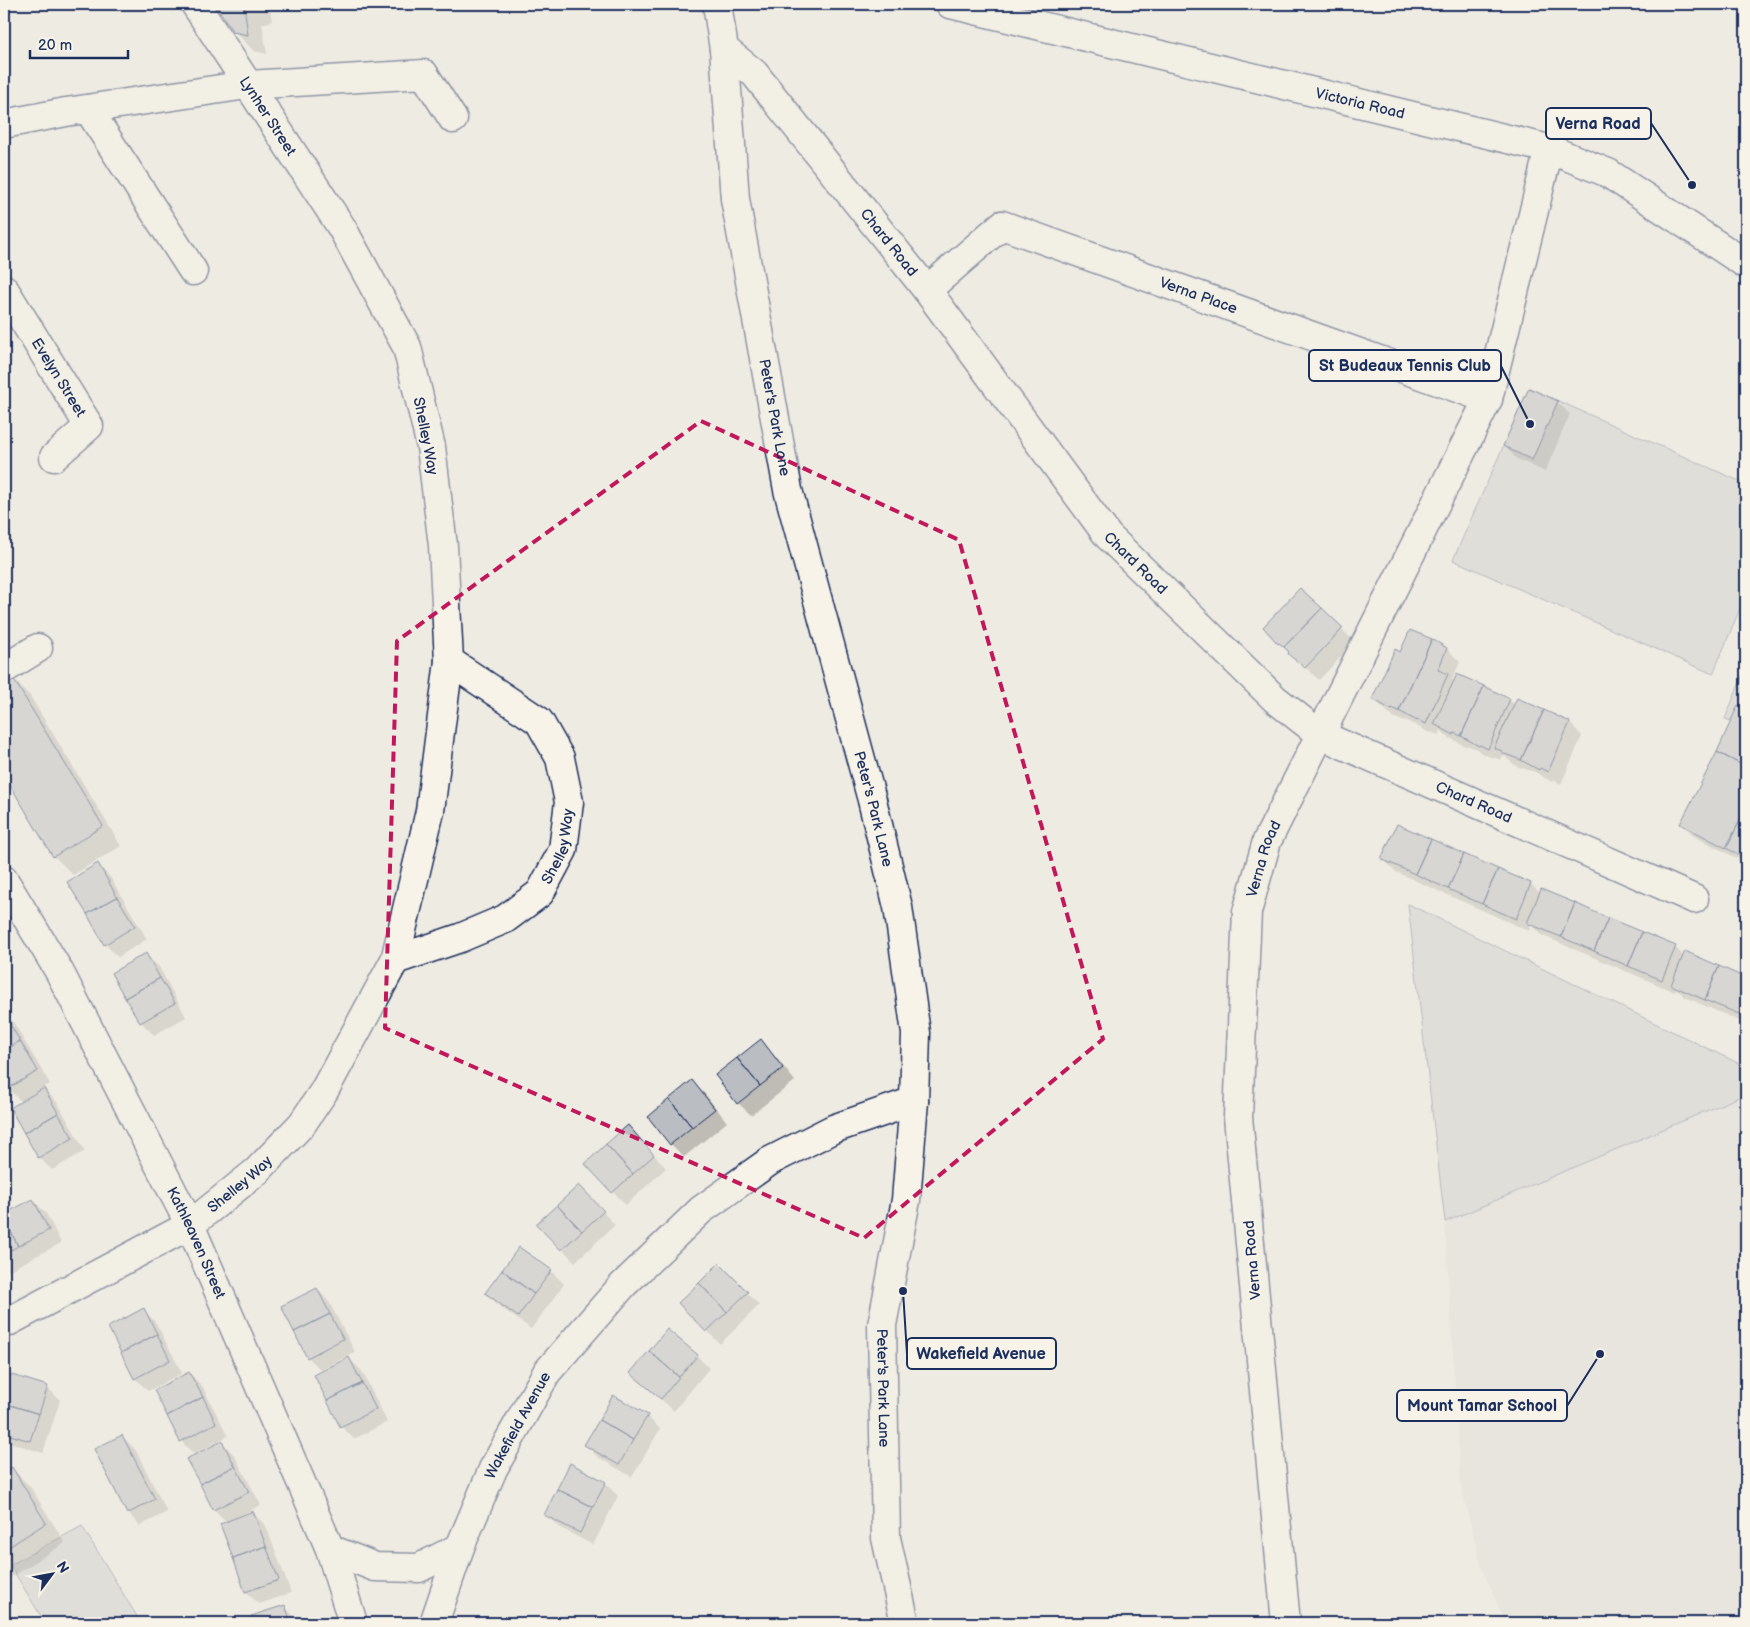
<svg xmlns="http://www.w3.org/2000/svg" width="1750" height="1627" viewBox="0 0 1750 1627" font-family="'Balsamiq Sans',sans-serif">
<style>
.built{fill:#deddd8}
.green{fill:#cfcfcf;stroke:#757f96}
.shadow{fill:#0003}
.building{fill:#babdc2;stroke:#1b2f5e}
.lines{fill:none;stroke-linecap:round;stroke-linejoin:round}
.minor-casing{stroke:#1b2f5e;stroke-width:31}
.minor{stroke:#f7f3e8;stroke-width:28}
.marked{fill:none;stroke:#c2185b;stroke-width:4;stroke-dasharray:10 6;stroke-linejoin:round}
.labels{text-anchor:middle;stroke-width:4;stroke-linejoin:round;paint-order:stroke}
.street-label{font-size:15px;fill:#1b2f5e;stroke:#f7f3e8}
.leader{fill:none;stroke:#1b2f5e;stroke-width:2}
.callout-dot{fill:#1b2f5e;stroke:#f7f3e8;stroke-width:2}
.callout{fill:#f7f3e8;stroke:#1b2f5e;stroke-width:2}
.callout-label{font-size:16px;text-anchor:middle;font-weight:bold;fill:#1b2f5e}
</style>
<rect width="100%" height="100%" fill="#eeebe2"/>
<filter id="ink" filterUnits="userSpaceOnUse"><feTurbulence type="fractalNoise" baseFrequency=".02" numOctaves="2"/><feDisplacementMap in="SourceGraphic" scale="10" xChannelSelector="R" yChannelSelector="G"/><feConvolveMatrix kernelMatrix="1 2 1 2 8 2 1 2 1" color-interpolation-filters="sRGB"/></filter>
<g filter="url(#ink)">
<path class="built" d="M1746 1094V1623H1506L1482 1569 1461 1486 1445 1222Z"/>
<path class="green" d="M1529 388 1746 484V594L1713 674 1453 560Z
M1746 667V725L1725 719Z
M1408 904 1746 1067V1094L1445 1222Z
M82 1526 141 1623H45L10 1565Z"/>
<path class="shadow" d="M217 4H269L272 21 262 24 267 54 254 51 234 31Z
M1557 402 1570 414 1545 472 1517 459 1504 446Z
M1301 590 1355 642 1319 680 1279 643Z
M1411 631 1447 649 1460 662 1452 680 1455 682 1509 700 1515 705 1517 700 1570 723 1582 736 1561 784 1553 780 1552 782 1535 772 1516 766 1503 755 1501 760 1492 757V758L1481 753 1477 749 1467 745V747L1448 737 1441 730 1439 735 1431 732 1430 733 1405 720V722L1393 717 1374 699 1401 654Z
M4 651 17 673 11 677 30 696 121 846 73 875 54 856 4 772Z
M1739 706 1746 710V863L1694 836 1682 823 1718 752Z
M1398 825 1531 884 1540 894 1675 947 1684 957 1686 953 1746 979V1024L1685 997 1676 988 1675 992 1541 935 1531 925 1529 931 1396 872 1383 859Z
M98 865 110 877 147 939 118 957 105 944Z
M146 955 159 967 186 1017 154 1035 141 1022Z
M4 1013 13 1022 50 1084 43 1088 57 1102 85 1151 52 1170 39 1157 11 1109 22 1102 8 1089 4 1081Z
M760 1041 773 1054 795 1081 751 1115 738 1103Z
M692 1082 705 1094 727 1122 684 1157 671 1144Z
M640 1139 666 1168 626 1205 587 1164Z
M591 1199 615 1225 575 1262 538 1224Z
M33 1200 46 1213 61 1243 4 1273V1215Z
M719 1265 759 1305 720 1344 680 1303Z
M551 1271 564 1284 531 1329 499 1306 487 1293Z
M317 1289 329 1302 355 1352 321 1370 308 1357Z
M144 1310 156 1323 182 1373 148 1391 135 1378Z
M697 1356 709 1368 674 1411 632 1373Z
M349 1359 362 1371 387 1422 354 1439 341 1426Z
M189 1373 202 1386 228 1436 194 1454 181 1441Z
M10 1376 47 1387 60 1400 43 1453 6 1441 4 1439V1396Z
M647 1416 660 1429 632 1477 598 1457 586 1445Z
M122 1436 135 1449 167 1512 140 1526 128 1513Z
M222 1442 234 1455 261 1505 237 1517 238 1518 253 1513 266 1526 291 1593 259 1604 246 1592 221 1524 227 1522 214 1510 188 1460Z
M12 1468 31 1488 65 1543 4 1582V1473Z
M605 1483 618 1496 593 1545 559 1527 546 1515Z
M285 1607 297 1619 299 1623H255L252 1616Z"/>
<path class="building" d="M215 4H248L244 5 248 35 233 32Z
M1529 388 1558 401 1532 460 1503 446Z
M1300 588 1322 608 1284 647 1279 643 1278 644 1263 627Z
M1322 608 1343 628 1305 668 1288 654 1289 652 1284 647Z
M1410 630 1432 639 1399 711 1392 708V710L1372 699 1395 649 1400 652Z
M1432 639 1447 648 1438 670 1448 674 1426 724 1418 720 1417 721 1399 711Z
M1457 674 1484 686 1461 736 1454 733V735L1434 724Z
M11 675 103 826 53 857 4 775V680Z
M1484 686 1510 699 1488 749 1480 745 1479 746 1461 736Z
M1517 698 1544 710 1521 760 1502 753V751L1494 748Z
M1738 705 1746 708V767L1717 752Z
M1544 710 1570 722 1548 772 1540 768 1539 770 1521 760Z
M1717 752 1746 767V809L1726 848 1680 824Z
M1746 809V858L1726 848Z
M1397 824 1431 839 1415 874 1381 859Z
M1431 839 1464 854 1448 889 1415 874Z
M1464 854 1498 869 1482 904 1448 889Z
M98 863 117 897 87 914 67 882Z
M1498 869 1531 883 1516 919 1482 904Z
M1541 889 1575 903 1561 937 1527 923Z
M117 897 135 926 104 945 87 914Z
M1575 903 1608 918 1594 951 1561 937Z
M1608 918 1642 932 1628 966 1594 951Z
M1642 932 1676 946 1662 980 1628 966Z
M1685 951 1719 966 1705 1000 1671 985Z
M146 953 160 978 125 998 111 973Z
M1719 966 1746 978V996L1739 1014 1705 1000Z
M160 978 175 1003 140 1023 125 998Z
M1746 996V1017L1739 1014Z
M4 1014 20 1041 4 1051Z
M761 1039 783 1068 760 1086 737 1058Z
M20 1041 38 1071 7 1089 4 1084V1051Z
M737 1058 760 1086 737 1104 715 1075Z
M692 1080 715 1109 692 1127 669 1099Z
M44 1088 58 1113 24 1133 10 1108Z
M669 1099 692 1127 670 1145 648 1117Z
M58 1113 73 1138 38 1158 24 1133Z
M628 1125 654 1155 633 1174 606 1144Z
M606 1144 633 1174 612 1193 585 1164Z
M579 1185 604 1211 582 1231 557 1205Z
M33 1199 49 1230 18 1246 4 1218V1214Z
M557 1205 582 1231 561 1250 536 1224Z
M4 1218 18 1246 4 1254Z
M519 1247 552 1270 534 1294 502 1270Z
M719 1263 748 1292 727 1312 699 1283Z
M502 1270 534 1294 518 1317 485 1293Z
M699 1283 727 1312 706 1332 678 1303Z
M317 1288 330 1314 294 1332 281 1306Z
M144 1308 157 1334 121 1353 108 1327Z
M330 1314 343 1339 307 1358 294 1332Z
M667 1329 698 1355 679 1377 649 1351Z
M157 1334 170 1360 134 1379 121 1353Z
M649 1351 679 1377 661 1399 630 1373Z
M349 1357 362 1383 327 1401 314 1375Z
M189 1372 203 1397 167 1416 154 1390Z
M9 1374 48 1386 39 1414 4 1403V1392Z
M362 1383 376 1409 340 1427 327 1401Z
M613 1395 648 1415 633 1440 599 1420Z
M203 1397 216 1423 180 1442 167 1416Z
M4 1403 39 1414 30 1441 4 1433Z
M599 1420 633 1440 619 1465 584 1445Z
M122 1435 155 1499 127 1514 94 1449Z
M222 1441 235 1466 200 1484 186 1459Z
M570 1463 606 1482 593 1507 557 1489Z
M235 1466 249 1492 213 1510 200 1484Z
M12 1467 46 1523 4 1550V1472Z
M557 1489 593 1507 580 1533 544 1515Z
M253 1511 266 1546 233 1558 220 1524Z
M266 1546 279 1580 245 1592 233 1558Z
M285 1605 291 1623H253L251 1616Z"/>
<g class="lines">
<defs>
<g id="minor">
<path id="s1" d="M717 4 724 49 735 199 788 490 872 800 898 907 916 1033 914 1101 906 1200 882 1325 886 1538 905 1623"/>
<path id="s2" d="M950 4 1549 149 1608 173 1746 264"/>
<path id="s3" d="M724 49 754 73 927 290 1108 536 1275 699 1321 735 1694 899"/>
<path d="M88 109 193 271"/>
<path d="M4 124 66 112 247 85 424 74 453 119"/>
<path id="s4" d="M4 289 89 426 54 457"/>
<path id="s5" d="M927 290 1002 225 1488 399"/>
<path d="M4 669 38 648"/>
<path id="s6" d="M4 880 59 971 190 1225 330 1549 353 1623"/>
<path id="s7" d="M395 960 460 938 505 919 540 893 563 850 569 802 560 758 539 721 449 661"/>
<path id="s8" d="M4 1324 190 1225 257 1171 302 1124 324 1091 395 960 430 811 449 661 443 546 431 447 407 347 342 228 195 4"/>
<path d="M330 1549 375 1567 419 1568 460 1547"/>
<path id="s9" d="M434 1623 460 1547 493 1469 547 1372 623 1285 701 1210 770 1161 833 1129 914 1101"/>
<path id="s10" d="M1286 1623 1238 1117 1247 912 1267 841 1488 399 1549 149"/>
</g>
</defs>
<use href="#minor" class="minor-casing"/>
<use href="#minor" class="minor"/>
</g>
</g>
<path d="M0 0H1750V1627H0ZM701 421 959 540 1103 1039 864 1238 385 1028 397 641Z" fill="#eeebe2" fill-opacity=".55" fill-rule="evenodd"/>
<path class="marked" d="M701 421 959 540 1103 1039 864 1238 385 1028 397 641Z"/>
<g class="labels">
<g class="street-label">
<text dy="5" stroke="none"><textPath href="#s2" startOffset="422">Victoria Road</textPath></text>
<text transform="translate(268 116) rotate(57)" y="5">Lynher Street</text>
<text dy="5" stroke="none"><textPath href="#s3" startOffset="255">Chard Road</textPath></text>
<text dy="5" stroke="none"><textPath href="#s5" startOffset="308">Verna Place</textPath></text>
<text dy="5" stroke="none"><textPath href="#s4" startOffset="104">Evelyn Street</textPath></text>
<text dy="5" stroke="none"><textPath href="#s1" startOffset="418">Peter's Park Lane</textPath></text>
<text transform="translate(426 436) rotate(79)" y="5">Shelley Way</text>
<text dy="5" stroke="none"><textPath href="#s3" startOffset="660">Chard Road</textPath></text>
<text dy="5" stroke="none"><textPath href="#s3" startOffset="1080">Chard Road</textPath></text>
<text dy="5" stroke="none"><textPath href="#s1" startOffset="822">Peter's Park Lane</textPath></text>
<text dy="5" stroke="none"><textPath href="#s7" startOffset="212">Shelley Way</textPath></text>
<text dy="5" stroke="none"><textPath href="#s10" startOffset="769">Verna Road</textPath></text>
<text dy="5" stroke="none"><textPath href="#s8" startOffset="275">Shelley Way</textPath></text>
<text dy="5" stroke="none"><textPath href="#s6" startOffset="411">Kathleaven Street</textPath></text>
<text transform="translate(1252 1260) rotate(-95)" y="5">Verna Road</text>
<text dy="5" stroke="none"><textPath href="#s1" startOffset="1408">Peter's Park Lane</textPath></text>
<text dy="5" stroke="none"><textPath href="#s9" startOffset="215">Wakefield Avenue</textPath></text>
</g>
</g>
<path class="leader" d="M1692 185L1651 123M1530 424L1501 366M903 1291L907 1354M1600 1354L1567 1406"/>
<g class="callout-dot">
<circle cx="1692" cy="185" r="5"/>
<circle cx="1530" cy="424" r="5"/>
<circle cx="903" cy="1291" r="5"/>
<circle cx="1600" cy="1354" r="5"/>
</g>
<g class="callout">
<rect x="1546" y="108" width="105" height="31" rx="5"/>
<rect x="1309" y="350" width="192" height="31" rx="5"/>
<rect x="907" y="1338" width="149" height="31" rx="5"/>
<rect x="1397" y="1390" width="170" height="31" rx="5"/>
</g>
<g class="callout-label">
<text x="1598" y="129">Verna Road</text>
<text x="1405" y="371">St Budeaux Tennis Club</text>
<text x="981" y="1359">Wakefield Avenue</text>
<text x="1482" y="1411">Mount Tamar School</text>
</g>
<rect width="1750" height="1627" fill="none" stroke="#f7f3e8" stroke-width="20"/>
<rect x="10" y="10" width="1730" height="1607" fill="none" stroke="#1b2f5e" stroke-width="2" filter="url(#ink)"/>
<g transform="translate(52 1574) rotate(58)" stroke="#f7f3e8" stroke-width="4" paint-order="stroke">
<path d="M0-4L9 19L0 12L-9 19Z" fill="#1b2f5e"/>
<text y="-8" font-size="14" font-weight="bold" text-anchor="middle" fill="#1b2f5e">N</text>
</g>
<path d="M30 50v8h98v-8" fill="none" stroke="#1b2f5e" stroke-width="2.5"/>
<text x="38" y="50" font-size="15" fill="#1b2f5e" stroke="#f7f3e8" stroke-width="4" paint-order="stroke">20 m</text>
</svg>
